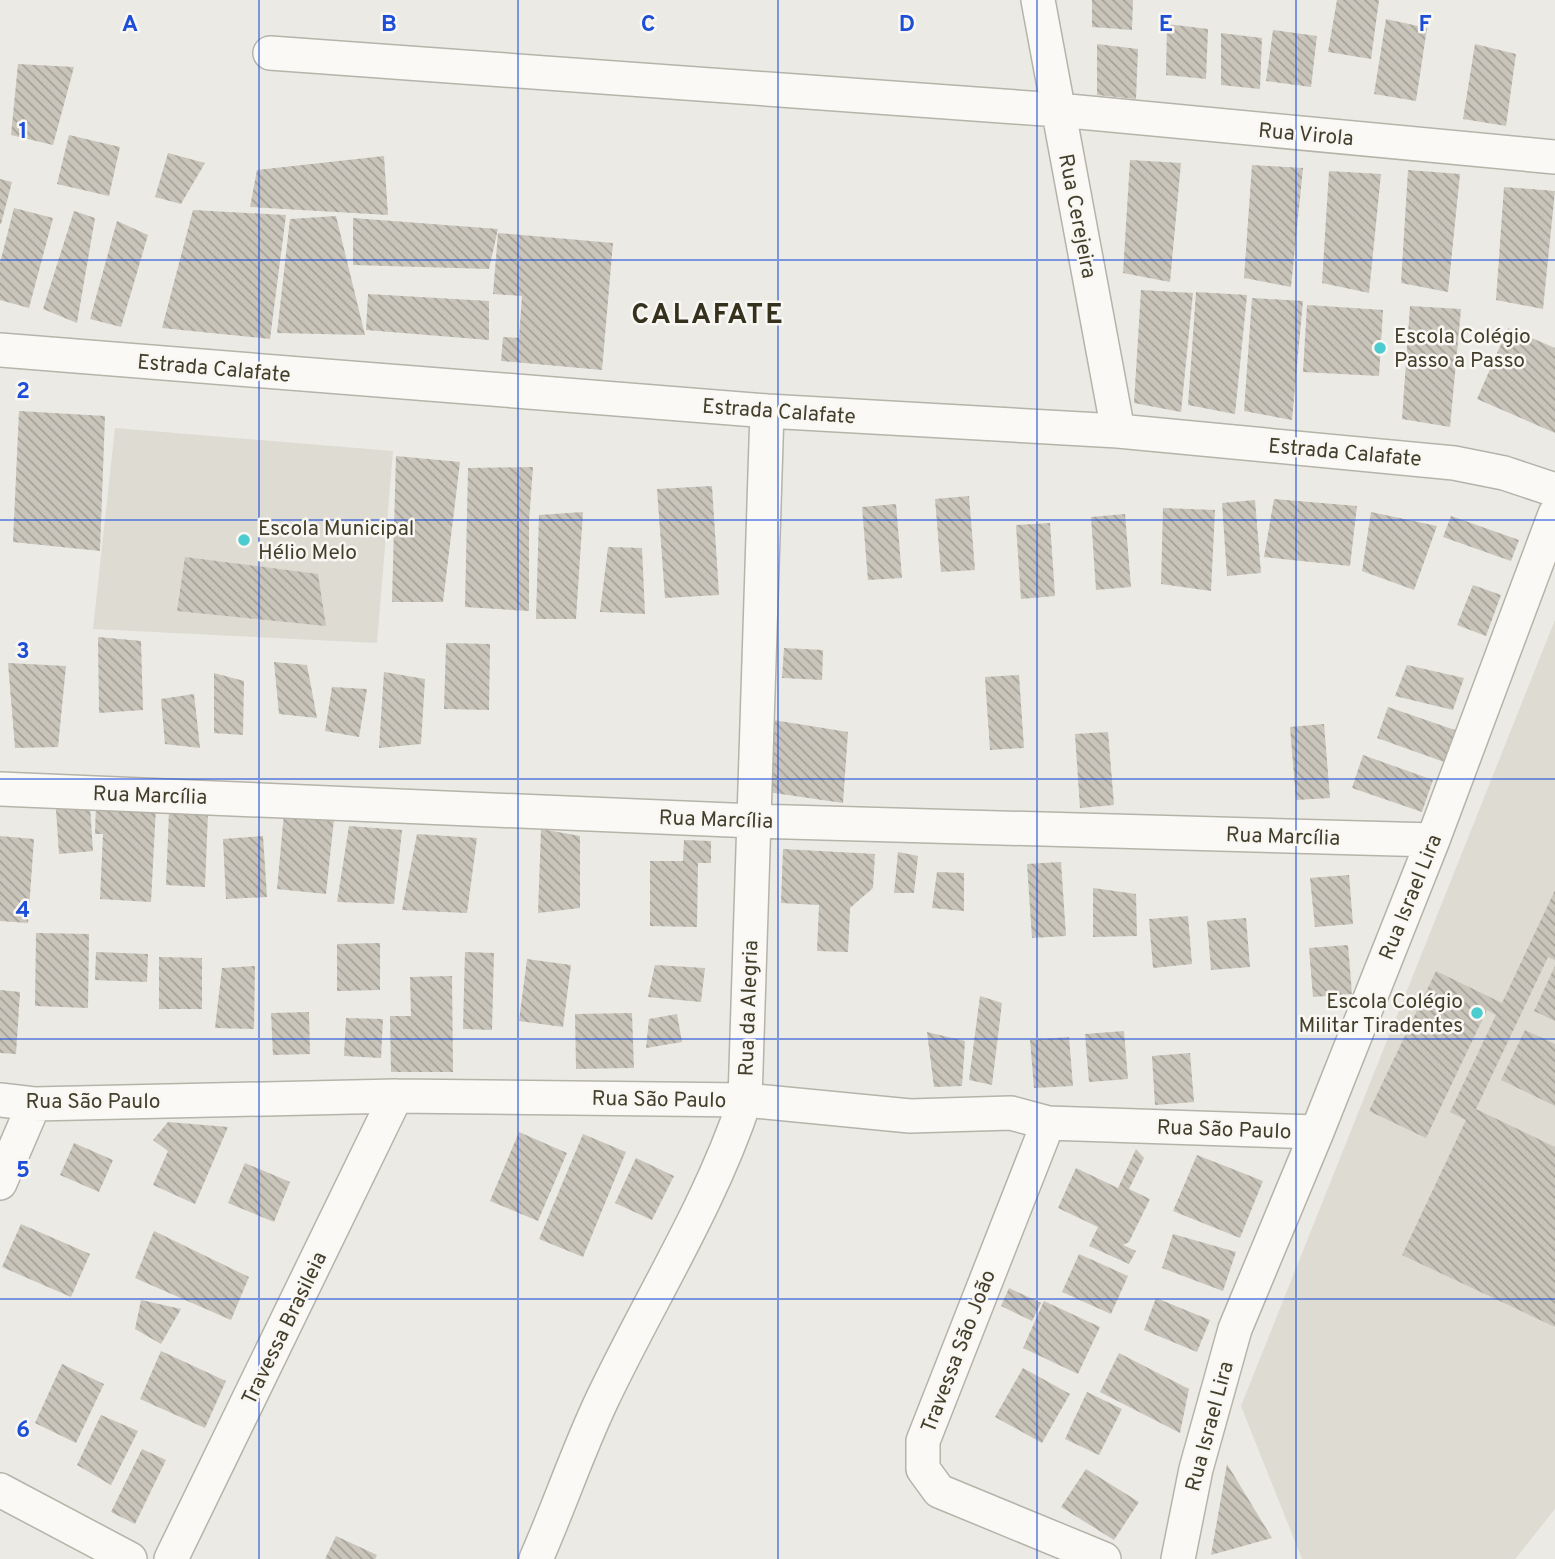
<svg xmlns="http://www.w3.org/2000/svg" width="1555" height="1559" viewBox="0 0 1555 1559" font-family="Overpass,sans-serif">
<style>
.built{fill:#dddbd2}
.building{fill:url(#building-back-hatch)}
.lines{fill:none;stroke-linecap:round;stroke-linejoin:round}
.minor-casing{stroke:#b6b3a9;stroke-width:36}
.minor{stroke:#faf9f6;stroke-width:33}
.grid{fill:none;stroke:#1d4ed8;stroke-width:2;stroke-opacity:0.55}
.poi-dot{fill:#4bccce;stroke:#f9f7f3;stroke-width:2.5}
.labels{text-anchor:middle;stroke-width:5;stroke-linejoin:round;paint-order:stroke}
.street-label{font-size:21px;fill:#443f2b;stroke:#f9f7f3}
.poi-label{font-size:21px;fill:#443f2b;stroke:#f9f7f3;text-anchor:start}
.district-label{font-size:28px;font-weight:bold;letter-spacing:2px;fill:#35311d;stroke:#f9f7f3}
.grid-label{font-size:23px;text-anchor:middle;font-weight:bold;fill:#1d4ed8;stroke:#f9f7f3;stroke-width:5;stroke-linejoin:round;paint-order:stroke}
</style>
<defs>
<pattern id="building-back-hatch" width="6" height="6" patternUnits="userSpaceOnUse" patternTransform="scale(1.75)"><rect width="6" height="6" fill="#c9c5bb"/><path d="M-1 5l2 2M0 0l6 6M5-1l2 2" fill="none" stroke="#a5a198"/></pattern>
</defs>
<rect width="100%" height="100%" fill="#ebeae4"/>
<path class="built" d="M115 428 393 451 377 643 93 629Z
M1555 620V1509L1515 1559H1302L1241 1406Z"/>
<path class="building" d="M1092 0H1133L1132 30 1092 27Z
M1337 0H1379L1371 59 1328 52Z
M1386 19 1427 28 1416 101 1374 94Z
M1167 24 1208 29 1206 79 1166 75Z
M1273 30 1317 36 1311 87 1266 81Z
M1221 33 1262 38 1260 89 1221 85Z
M1097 44 1138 49 1136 99 1097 95Z
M1475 44 1516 54 1506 126 1463 119Z
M18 64 74 67 53 145 11 135Z
M69 135 120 147 109 196 57 184Z
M168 153 205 163 181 204 155 197Z
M384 156 388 215 250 207 257 170Z
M1130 160 1181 163 1170 282 1123 273Z
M1252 165 1303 168 1291 287 1244 278Z
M1408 170 1460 174 1448 292 1401 283Z
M1329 171 1381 174 1369 293 1322 283Z
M0 179 12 182 1 224H0Z
M1504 187 1555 191 1543 309 1496 300Z
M14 208 53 218 29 308 0 300V263Z
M193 210 286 215 270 339 162 328Z
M74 211 95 218 77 323 43 309Z
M336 216 365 335 277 333 290 219Z
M353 218 498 229 489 269 353 265Z
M117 221 148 235 121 327 90 319Z
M498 233 613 243 602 370 501 361 503 337 519 338 522 296 493 294Z
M1141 290 1193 293 1181 412 1134 403Z
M1196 292 1247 295 1235 414 1188 405Z
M368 294 489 301V340L366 330Z
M1252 298 1303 301 1292 420 1244 411Z
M1307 305 1383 310 1379 376 1303 372Z
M1410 306 1461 309 1450 427 1402 419Z
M1508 328 1555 348V433L1477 399Z
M19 411 105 416 100 551 13 542Z
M396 456 460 462 443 602H392Z
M533 467 529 522V611L465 607 468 468Z
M712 486 719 595 665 598 657 489Z
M969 496 975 570 941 572 935 499Z
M1274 499 1357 506 1350 566 1264 557Z
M1255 500 1261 573 1227 576 1222 503Z
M896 504 902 578 868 580 862 507Z
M1163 508 1215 510 1211 591 1161 584Z
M583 512 576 619H536L539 515Z
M1371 512 1437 526 1414 590 1362 571Z
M1125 514 1131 587 1096 590 1091 517Z
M1451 516 1519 540 1511 561 1443 537Z
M1050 523 1055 596 1021 599 1016 525Z
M608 547 642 548 645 614 600 612Z
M185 557 318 574 326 626 177 611Z
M1473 585 1501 595 1486 636 1457 625Z
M98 637 141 641 143 710 99 713Z
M446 643 490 644 489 710 444 709Z
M784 648 823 650 822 680 782 678Z
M274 662 307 665 317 718 279 714Z
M8 663 66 666 58 747 15 748Z
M1407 665 1464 678 1453 710 1395 696Z
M384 672 425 679 421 744 379 748Z
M214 673 244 681 243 735 214 733Z
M1019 675 1024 748 990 750 985 677Z
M332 687 367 689 359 737 325 731Z
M194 694 200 748 165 744 161 699Z
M1388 707 1458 731 1447 763 1377 738Z
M767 719 848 732 843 803 767 792Z
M1324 724 1330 798 1296 800 1290 727Z
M1108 732 1114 805 1080 808 1075 734Z
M1363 755 1433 780 1422 812 1352 788Z
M96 803 156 807 151 902 100 899 103 834H95Z
M90 806 93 851 59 854 56 809Z
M169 811 208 813 205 887 166 885Z
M284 813 334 819 326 894 277 889Z
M349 826 402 830 394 904 337 902Z
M541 829 580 836V908L538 913Z
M417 834 477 838 467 913 402 910Z
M0 836 34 839 28 923 0 921Z
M263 836 267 897 226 899 223 839Z
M684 840 711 841V863H698L697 927 650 926V861H683Z
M783 849 875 854 873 888 850 908 848 952 817 951 819 905 781 903Z
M898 852 918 856 914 893H894Z
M1061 862 1066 936 1032 938 1027 864Z
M937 872 964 873V911L932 908Z
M1349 875 1353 924 1315 927 1310 878Z
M1093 888 1136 894 1137 936 1093 937Z
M1555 890V960L1548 957 1476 1109 1555 1147V1327L1402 1255 1466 1120 1450 1112 1496 1015 1487 1010 1426 1138 1369 1111 1436 971 1502 1003Z
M1188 916 1192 964 1153 968 1149 919Z
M1246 918 1250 967 1211 970 1207 921Z
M36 933 89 934 88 1008 35 1006Z
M380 943V990L337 991V944Z
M1348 945 1352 994 1313 997 1309 948Z
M96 952 148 954 147 982 95 980Z
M465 952 494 953 492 1030 463 1029Z
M159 957 202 958V1009H159Z
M527 959 571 965 563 1027 519 1021Z
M655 965 705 968 701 1002 648 997Z
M255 966 254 1029 215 1028 222 968Z
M1555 966V1021L1534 1011Z
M452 976 453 1072H391L390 1016H411L410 977Z
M0 990 20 992 16 1054 0 1053Z
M980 996 1002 1003 992 1085 969 1080Z
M309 1012 310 1054 273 1055 271 1013Z
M632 1013 634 1068 576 1069 575 1014Z
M677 1014 682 1042 646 1048 649 1019Z
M346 1018 383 1019 381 1058 344 1056Z
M1525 1030 1555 1044V1106L1501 1080Z
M1124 1031 1128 1079 1089 1082 1085 1034Z
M927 1032 965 1041 962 1086 934 1087Z
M1069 1037 1073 1086 1034 1088 1030 1040Z
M1190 1053 1194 1102 1155 1105 1152 1056Z
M168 1122 228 1127 195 1204 153 1185 168 1151 153 1140Z
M519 1132 567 1153 538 1221 490 1201Z
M583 1134 626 1152 583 1257 539 1239Z
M74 1143 113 1160 99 1192 60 1175Z
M1136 1149 1144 1158 1129 1189 1150 1199 1129 1242 1123 1245 1136 1251 1129 1264 1089 1246 1098 1227 1058 1208 1076 1168 1118 1188Z
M1197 1155 1263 1181 1240 1238 1173 1211Z
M636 1158 674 1176 652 1220 615 1203Z
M245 1163 290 1182 274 1222 228 1203Z
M21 1224 90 1254 71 1297 2 1267Z
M154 1231 249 1277 231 1320 135 1278Z
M1173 1234 1236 1252 1223 1291 1162 1268Z
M1079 1254 1128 1276 1111 1314 1062 1292Z
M1009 1288 1041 1303 1032 1321 1001 1306Z
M1156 1298 1210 1320 1197 1352 1144 1330Z
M141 1300 181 1309 161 1344 135 1329Z
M1044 1301 1100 1327 1078 1374 1023 1348Z
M161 1351 226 1381 205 1428 140 1399Z
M1119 1353 1189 1389 1180 1433 1100 1392Z
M62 1364 104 1384 76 1443 35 1423Z
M1023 1368 1070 1394 1042 1443 995 1417Z
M1087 1392 1122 1409 1099 1455 1065 1439Z
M101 1415 138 1431 111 1485 77 1465Z
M142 1449 166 1460 135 1524 111 1512Z
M1227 1464 1272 1538 1211 1555Z
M1086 1469 1139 1502 1114 1540 1061 1507Z
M336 1536 377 1555 375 1559H325Z"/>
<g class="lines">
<defs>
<path id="minor" d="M1038 0 1118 431
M270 53 1058 110 1555 157
M0 350 767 411 1118 431 1454 463 1504 473 1555 490
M0 789 754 821 1433 840
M0 1100 34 1104 396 1096 745 1100 910 1116 1011 1113 1048 1123 1317 1132
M1048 1123 923 1441V1469L939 1491 1104 1559
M0 1183 34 1104
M0 1490 130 1559
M171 1559 396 1096
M536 1559C559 1507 577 1453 601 1402 648 1302 710 1206 745 1100L767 411
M1178 1559 1196 1469 1235 1329 1317 1132 1433 840 1555 514"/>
</defs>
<use href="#minor" class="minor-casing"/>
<use href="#minor" class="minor"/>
</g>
<path class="grid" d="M259 0V1559M518 0V1559M778 0V1559M1037 0V1559M1296 0V1559M0 260H1555M0 520H1555M0 779H1555M0 1039H1555M0 1299H1555"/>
<g class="poi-dot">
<circle cx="1380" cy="348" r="7"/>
<circle cx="244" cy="540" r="7"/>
<circle cx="1477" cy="1013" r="7"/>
</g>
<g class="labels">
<g class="street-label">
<text transform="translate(1306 134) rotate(5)" y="7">Rua Virola</text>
<text transform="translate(1078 216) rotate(79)" y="7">Rua Cerejeira</text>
<text transform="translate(214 368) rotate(5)" y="7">Estrada Calafate</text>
<text transform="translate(779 411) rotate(4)" y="7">Estrada Calafate</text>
<text transform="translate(1345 452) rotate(5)" y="7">Estrada Calafate</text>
<text transform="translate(150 795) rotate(2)" y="7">Rua Marcília</text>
<text transform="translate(716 819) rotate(2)" y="7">Rua Marcília</text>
<text transform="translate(1283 836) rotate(2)" y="7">Rua Marcília</text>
<text transform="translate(1410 897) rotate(-68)" y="7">Rua Israel Lira</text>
<text transform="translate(748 1008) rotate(-88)" y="7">Rua da Alegria</text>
<text transform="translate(659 1099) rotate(1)" y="7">Rua São Paulo</text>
<text x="93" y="1108">Rua São Paulo</text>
<text transform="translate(1224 1129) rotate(2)" y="7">Rua São Paulo</text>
<text transform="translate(284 1328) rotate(-64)" y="7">Travessa Brasileia</text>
<text transform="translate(958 1351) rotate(-69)" y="7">Travessa São João</text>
<text transform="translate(1209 1426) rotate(-75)" y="7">Rua Israel Lira</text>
</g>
<g class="poi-label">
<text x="1394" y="343">Escola Colégio<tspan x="1394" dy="24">Passo a Passo</tspan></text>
<text x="258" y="535">Escola Municipal<tspan x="258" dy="24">Hélio Melo</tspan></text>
<text x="1463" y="1008" text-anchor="end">Escola Colégio<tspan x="1463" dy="24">Militar Tiradentes</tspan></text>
</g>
<g class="district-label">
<text x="708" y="323">CALAFATE</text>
</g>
</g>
<g class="grid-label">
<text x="130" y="31">A</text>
<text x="389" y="31">B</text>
<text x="648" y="31">C</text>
<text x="907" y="31">D</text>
<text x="1166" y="31">E</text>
<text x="1425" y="31">F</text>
<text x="23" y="138">1</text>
<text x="23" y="398">2</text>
<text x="23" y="658">3</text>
<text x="23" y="917">4</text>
<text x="23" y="1177">5</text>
<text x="23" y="1437">6</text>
</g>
</svg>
